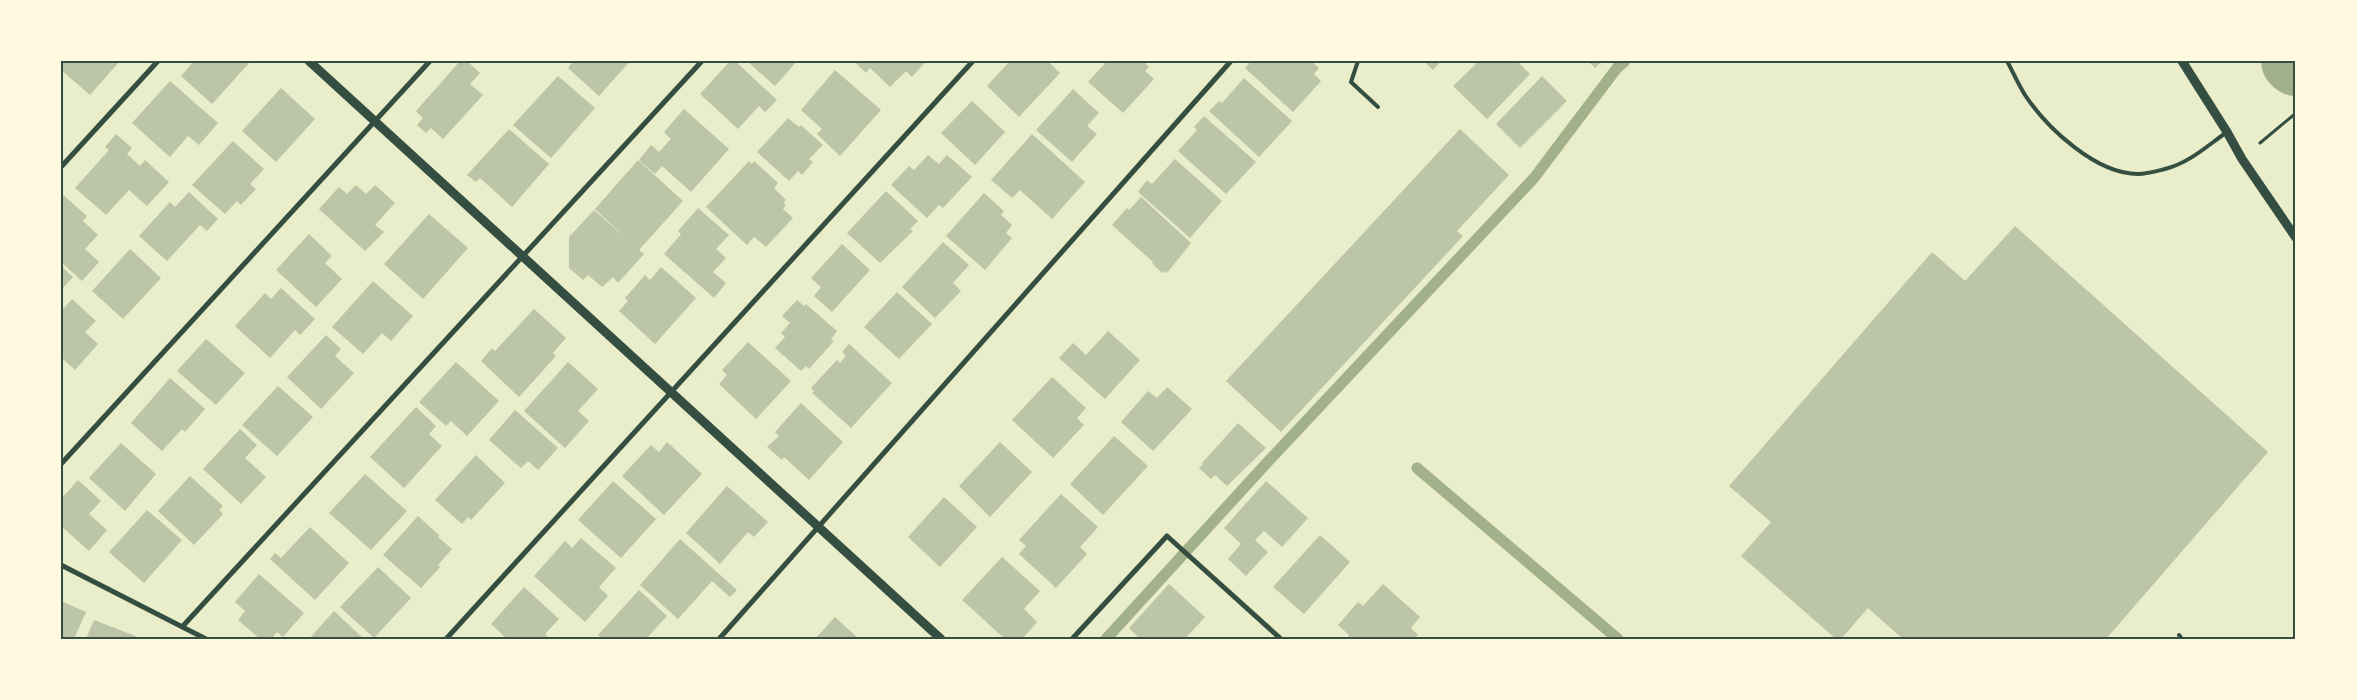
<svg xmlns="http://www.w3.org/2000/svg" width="2357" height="700" viewBox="0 0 2357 700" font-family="'Nunito Sans',sans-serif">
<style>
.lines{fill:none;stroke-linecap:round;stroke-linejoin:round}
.stream{stroke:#a3b18a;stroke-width:11}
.river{stroke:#a3b18a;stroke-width:66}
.building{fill:#bcc5a7}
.path{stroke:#344e41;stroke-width:3}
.service{stroke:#344e41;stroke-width:4}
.minor{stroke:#344e41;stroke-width:5}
.tertiary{stroke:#344e41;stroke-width:9}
.neatline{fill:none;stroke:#344e41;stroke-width:2}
</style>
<rect width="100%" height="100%" fill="#e9edc9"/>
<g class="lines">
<path class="stream" d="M1417 468 1618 639
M1106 639 1263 467 1534 178 1617 68 1625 61"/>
<path class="river" d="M2294 61 2296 63"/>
</g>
<path class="building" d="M61 61H120L90 95 61 70Z
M194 61H251L212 104 181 76Z
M460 61H467L480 73 470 84 483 95 443 139 431 128 426 133 417 125 423 118 416 111Z
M573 61H630L599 96 568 68Z
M730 61H735L777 100 765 112 759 106 738 129 700 94Z
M747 61H797L775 86Z
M854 61H926L912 77 906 71 890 87 870 68 866 73Z
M1010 61H1048L1060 73 1019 117 987 86Z
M1107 61H1143L1149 67 1145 71 1154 79 1123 113 1088 82Z
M1251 61H1311L1319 68 1314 74 1321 81 1293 112 1245 68Z
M1424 61H1441L1433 70Z
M1479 61H1517L1530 74 1487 119 1453 86Z
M1588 61H1602L1595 68Z
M835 70 881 110 840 156 817 134 822 129 801 110Z
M558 76 595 108 551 158 513 125Z
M1542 76 1567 101 1520 148 1496 124Z
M1244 78 1292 121 1259 157 1209 111 1219 101 1222 103Z
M170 81 218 123 199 145 188 136 170 157 132 123Z
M281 88 315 119 276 162 242 131Z
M1073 89 1099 113 1087 126 1097 134 1072 162 1036 130Z
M972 101 1005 132 975 165 941 133Z
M684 109 729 149 691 192 662 166 655 174 639 160 651 145 659 152 671 139 664 132Z
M1204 116 1256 162 1226 194 1178 151 1197 130 1194 127Z
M788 118 799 127 801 125 823 145 809 159 813 162 802 175 798 171 789 181 757 152Z
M509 129 549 164 512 207 480 178 476 182 467 175Z
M1460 129 1509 175 1457 231 1463 236 1281 432 1226 381Z
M116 134 132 148 127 154 140 166 145 160 169 182 147 206 129 190 106 215 75 188 109 150 105 147Z
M1032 134 1085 182 1052 219 1020 190 1012 198 991 180Z
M233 141 264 169 250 184 256 189 241 205 237 201 225 214 192 185Z
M928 155 939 164 947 155 972 177 943 208 939 205 927 218 891 185 909 166 914 170Z
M1175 159 1222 201 1190 238 1138 192 1147 180 1152 184Z
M638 160 683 201 639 250 644 254 618 283 613 277 602 287 588 275 583 280 569 268V237L594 210 627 239 595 209Z
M749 161 752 164 754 161 778 183 774 188 786 200 783 202 786 205 783 209 793 218 766 247 754 237 747 245 706 207Z
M356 185 366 194 375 185 395 203 375 225 384 232 365 251 319 209 339 187 347 194Z
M886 191 918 221 910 229 913 231 880 263 847 233Z
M189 192 218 219 207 231 200 225 167 261 139 236 170 202 175 207Z
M61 193 87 216 83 221 98 235 85 249 99 262 82 281 61 262Z
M984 193 1004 211 1001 215 1012 225 1006 233 1012 238 985 270 946 236Z
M1141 197 1191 243 1167 273 1164 271 1162 273 1152 263 1153 262 1112 225 1127 208 1129 210Z
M698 208 729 235 716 249 726 258 713 272 726 283 714 298 664 254 681 234 678 231Z
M429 214 468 248 423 299 384 264Z
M2015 226 2268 452 2106 639H1903L1868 608 1841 639H1836L1741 556 1771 522 1729 486 1932 252 1965 281Z
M309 234 332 256 325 263 342 279 316 307 276 270Z
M943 242 969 265 953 283 961 291 935 318 902 287Z
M842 244 870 270 832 312 814 296 821 287 811 278Z
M130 249 161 278 123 319 92 291Z
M61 266 73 277 61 290Z
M661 267 696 298 655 344 619 311 628 301 625 298 645 275 650 280Z
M373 281 413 316 391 341 382 333 363 354 332 327Z
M281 288 315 319 300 335 295 330 270 358 235 326 265 293 271 299Z
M897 292 932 324 899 359 864 327Z
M72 299 96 321 85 332 98 344 75 370 61 357V311Z
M797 300 804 306 806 304 837 331 831 339 834 341 809 369 806 366 801 371 775 348 785 337 781 333 790 323 782 316Z
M534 309 566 338 553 353 556 356 519 397 481 361 492 348 495 351Z
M1108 331 1140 360 1105 399 1059 358 1073 343 1086 355Z
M326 335 341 349 335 356 354 373 321 409 287 377Z
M206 339 245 373 216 405 177 371Z
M748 342 791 381 756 419 719 384 727 375 722 370Z
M849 344 892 383 851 428 812 393 814 391 811 388 837 360 840 363 846 356 842 352Z
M456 362 499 401 467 436 451 421 446 426 419 402Z
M568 362 598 389 578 411 589 421 565 448 524 411Z
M1052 377 1086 408 1077 418 1084 425 1053 458 1012 420Z
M170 378 205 409 185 432 182 429 162 451 131 423Z
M278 386 313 417 277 456 242 425Z
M1167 387 1192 409 1153 451 1121 422 1148 391 1157 398Z
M801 403 843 442 809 480 784 457 782 460 767 447 779 436 775 432Z
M416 407 436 426 429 434 442 446 404 488 370 457Z
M515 410 558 448 538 470 528 461 521 468 489 440Z
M1238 423 1266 448 1227 486 1215 475 1211 479 1199 468 1203 464 1202 463Z
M240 429 257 445 245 458 266 477 241 504 203 469Z
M1114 436 1148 466 1103 515 1070 484Z
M667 442 702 474 664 515 622 476 651 445 659 452Z
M1000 442 1032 472 990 517 959 486Z
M121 443 156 474 125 511 89 478Z
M476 455 505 483 471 520 468 517 462 524 435 500Z
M365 474 407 511 371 550 329 513Z
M190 476 223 506 219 510 223 514 194 545 158 511Z
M78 480 101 501 89 514 107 530 89 551 61 526V499Z
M613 481 656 519 621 558 578 520Z
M1266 481 1308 518 1282 547 1264 531 1255 540 1268 552 1246 576 1228 559 1241 544 1224 528Z
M727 486 768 522 754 537 748 532 720 564 686 533Z
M1061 494 1098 527 1080 547 1087 554 1056 588 1019 554 1026 546 1019 540Z
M944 497 977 527 940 567 908 537Z
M147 510 182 540 144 583 109 552Z
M418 516 439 535 438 537 452 549 438 565 440 567 421 588 383 555Z
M310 527 349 563 315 600 270 559 275 553 281 558Z
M1320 535 1350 562 1304 614 1273 587Z
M581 538 616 568 599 587 608 596 585 622 534 576 565 541 572 548Z
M680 539 737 590 730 597 712 581 678 619 640 585Z
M1002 557 1040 591 1024 609 1037 622 1022 639H1005L962 600Z
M378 567 411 598 374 638 340 607Z
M259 574 304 613 283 637 277 632 271 639H260L238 620 245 611 235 602Z
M1169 584 1205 617 1185 639H1140L1129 628Z
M1383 584 1420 617 1411 628 1418 635 1414 639H1347L1349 635 1338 625 1358 602 1363 606Z
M524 587 559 619 545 634 550 639H507L491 624Z
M639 590 667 616 646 639H602L598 635Z
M61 601 86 612 74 639H61Z
M334 611 364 639H309Z
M835 617 859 639H815Z
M94 620 143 639H86Z"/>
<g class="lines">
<path class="path" d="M2260 143 2296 113"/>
<path class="service" d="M1358 61 1351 82 1378 107
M2007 61C2013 72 2018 84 2025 95 2047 128 2096 174 2138 174 2146 174 2157 171 2165 169 2189 163 2207 146 2227 132
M2179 635 2182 639"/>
<path class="minor" d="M61 167 158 61
M61 464 430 61
M61 565 206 639
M182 627 702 61
M446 639 973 61
M719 639 1231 61
M1072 639 1167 536 1281 639"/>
<path class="tertiary" d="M309 61 941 639
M2182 61 2227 132 2242 159 2296 238"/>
</g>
<rect width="2357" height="700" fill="none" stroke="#fefae0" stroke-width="125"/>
<rect x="62" y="62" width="2232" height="576" class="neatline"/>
</svg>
